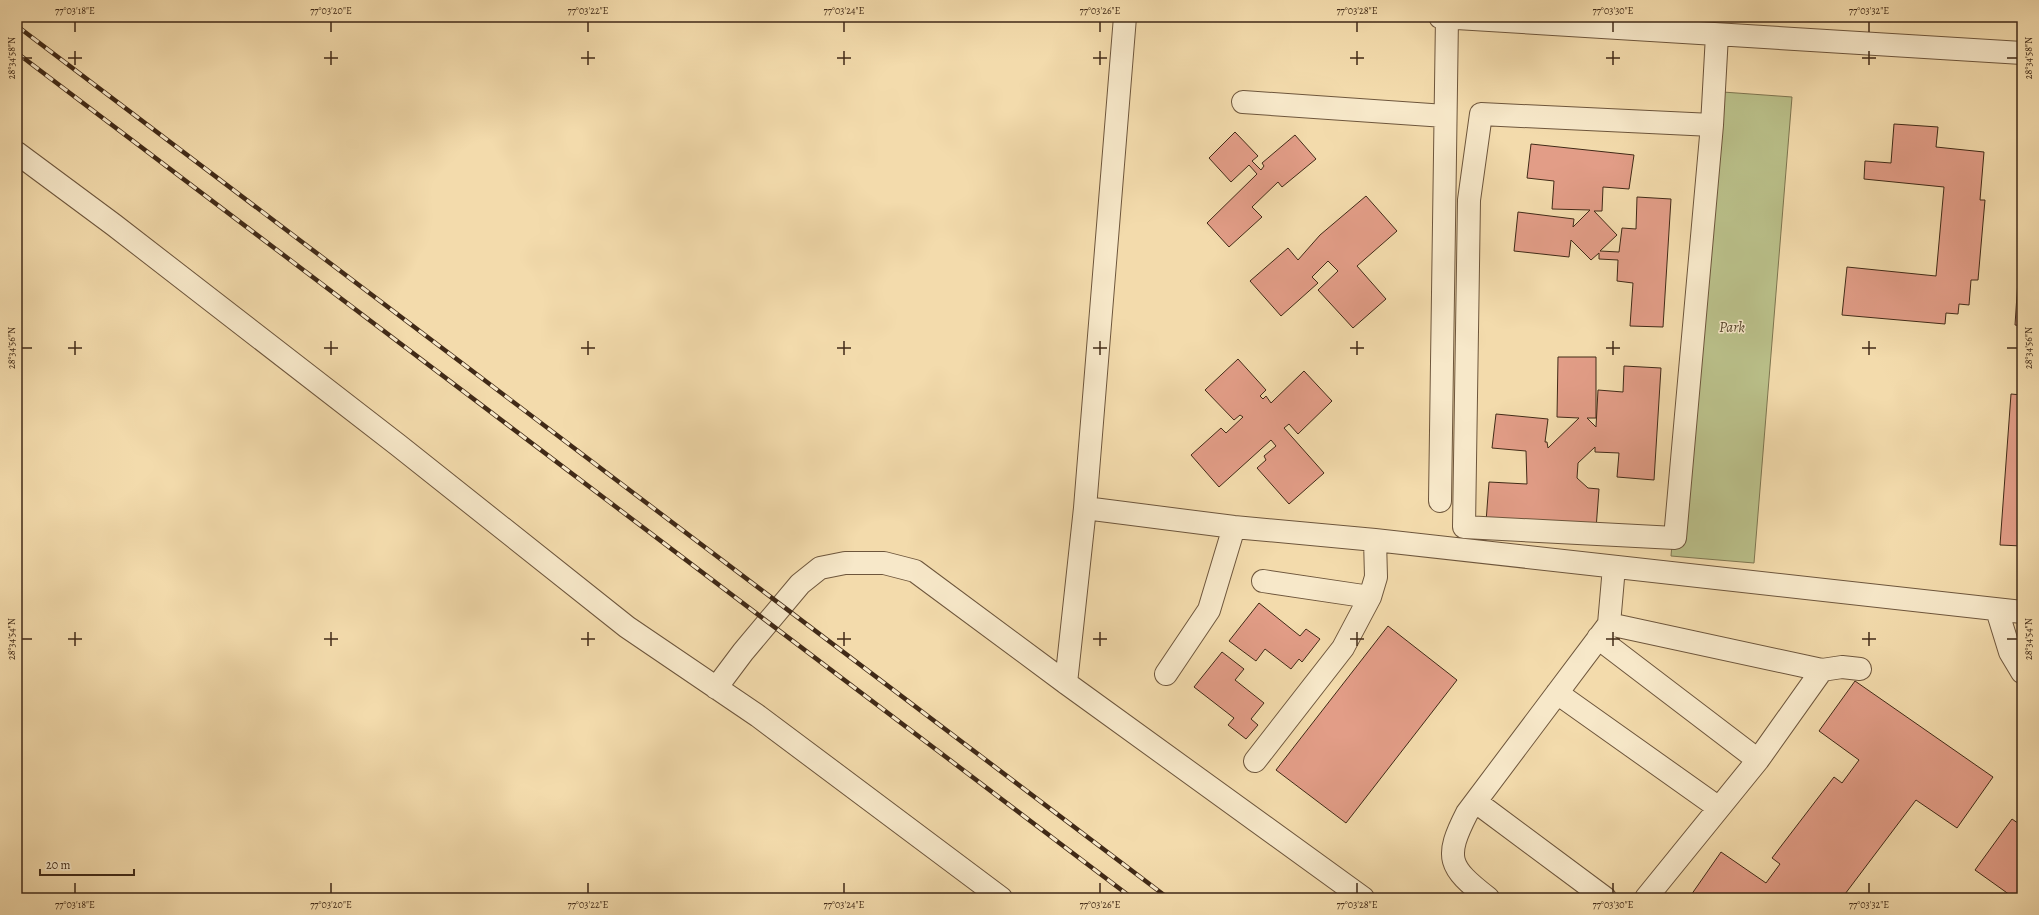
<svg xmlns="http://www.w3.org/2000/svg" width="2039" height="915" viewBox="0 0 2039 915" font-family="Alegreya,serif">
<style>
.green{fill:#bac08a;stroke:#7e7550}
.building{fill:#e29d87;stroke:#412a17}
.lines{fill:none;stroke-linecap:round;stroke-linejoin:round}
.minor-casing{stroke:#6e563c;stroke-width:24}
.minor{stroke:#f7e8c9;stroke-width:22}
.rail-casing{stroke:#412a17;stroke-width:4.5}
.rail{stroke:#f7e8c9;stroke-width:3;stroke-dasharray:9;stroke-linecap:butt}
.ticks{fill:none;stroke:#412a17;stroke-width:1.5}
.labels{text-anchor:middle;stroke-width:3;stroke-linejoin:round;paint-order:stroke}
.park-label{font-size:15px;font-style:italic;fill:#59482e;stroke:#f7e8c9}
.neatline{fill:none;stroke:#412a17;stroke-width:1.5}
.ticks-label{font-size:10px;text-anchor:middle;fill:#412a17}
</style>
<rect width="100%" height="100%" fill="#f3dbac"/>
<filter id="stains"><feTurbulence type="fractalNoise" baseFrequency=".005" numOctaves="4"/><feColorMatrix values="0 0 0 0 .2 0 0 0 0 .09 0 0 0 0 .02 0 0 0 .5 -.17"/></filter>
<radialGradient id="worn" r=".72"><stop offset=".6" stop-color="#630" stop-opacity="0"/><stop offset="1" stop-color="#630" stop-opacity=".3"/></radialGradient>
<path class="green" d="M1709 91 1792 97 1754 563 1671 556Z"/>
<path class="building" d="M1894 124 1938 127 1936 147 1984 152 1980 200H1985L1978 280H1971L1969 305 1959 304 1958 314 1946 313 1945 324 1842 315 1847 267 1936 276 1944 187 1864 179 1865 161 1891 163Z
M1235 132 1258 156 1252 161 1261 170 1264 166 1262 163 1295 135 1316 159 1282 187 1278 182 1252 207 1262 217 1229 247 1207 223 1257 174 1249 165 1231 182 1209 158Z
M1531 144 1634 155 1629 189 1603 187 1602 211H1594L1617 235 1600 251 1619 252 1622 228 1636 229 1637 197 1671 199 1663 327 1630 326 1633 283 1617 281 1618 260 1599 259V253L1591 260 1571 240 1569 257 1514 251 1518 212 1574 219 1573 227 1590 210 1552 209 1554 181 1527 178Z
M1366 196 1397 231 1357 266 1386 299 1353 328 1318 290 1338 271 1328 261 1312 277 1318 283 1281 316 1250 281 1288 248 1298 260 1320 235Z
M2022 220V326L2015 325Z
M1558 357H1596V418H1587L1596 427 1598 390 1623 392 1624 366 1661 368 1654 480 1617 477 1619 453 1595 452V447L1578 463 1577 478 1588 488 1599 489 1596 529 1486 522 1489 482 1527 484 1526 451 1492 448 1496 414 1548 419 1545 442H1547L1548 448 1579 418 1557 417Z
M1238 359 1266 390 1260 396 1263 399 1266 396 1271 403 1304 371 1332 401 1298 434 1289 424 1284 428 1324 473 1289 504 1257 468 1266 460 1264 456 1276 446 1271 440 1219 487 1191 455 1221 428 1226 433 1243 417 1240 415 1234 420 1205 390Z
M2011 394 2022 395V546L2000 545Z
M1259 603 1300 636 1306 629 1320 639 1302 662 1299 659 1291 669 1265 649 1256 661 1229 641Z
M1388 626 1457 680 1346 823 1276 770Z
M1222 652 1244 669 1235 680 1264 703 1251 719 1258 725 1246 739 1228 725 1234 718 1194 687Z
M1855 681 1993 777 1957 828 1916 800 1842 898H1689L1721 852 1766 883 1780 864 1772 858 1834 777 1842 783 1859 760 1819 731Z
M2012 819 2022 826V898H2008L2010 895 1975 870Z"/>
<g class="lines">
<defs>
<path id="minor" d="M1440 17 2022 53
M1243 102 1445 116
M1712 125 1481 114 1469 200 1464 527 1675 538 1712 125 1717 35
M17 153 114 225 398 445 627 627 758 716 1001 898
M1440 501 1447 17
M1085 508 1234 527 1375 540 2022 612
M1263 581 1370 597
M1997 610 2010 652 2022 672
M1609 624 1822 670
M1598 638 1758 760
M1166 674 1209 610 1234 527
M1066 683 1085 508 1125 17
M716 688 743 652 800 584 820 568 845 563H884L915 571 1066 683 1363 898
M1557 693 1719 808
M1255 761 1343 648 1370 597 1376 577 1375 540
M1476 802 1605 898
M1488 898C1448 867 1444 858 1467 813L1609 624 1614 567
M1646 898 1758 760 1822 670 1842 667 1860 669"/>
</defs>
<use href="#minor" class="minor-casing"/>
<use href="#minor" class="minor"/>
<defs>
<path id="rail" d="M17 26 1168 898
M17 53 1132 898"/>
</defs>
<use href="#rail" class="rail-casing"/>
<use href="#rail" class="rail"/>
</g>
<path class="ticks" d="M75 22V32M331 22V32M588 22V32M844 22V32M1100 22V32M1357 22V32M1613 22V32M1869 22V32M75 51V65M331 51V65M588 51V65M844 51V65M1100 51V65M1357 51V65M1613 51V65M1869 51V65M22 58H32M68 58H82M324 58H338M581 58H595M837 58H851M1093 58H1107M1350 58H1364M1606 58H1620M1862 58H1876M2007 58H2017M75 341V355M331 341V355M588 341V355M844 341V355M1100 341V355M1357 341V355M1613 341V355M1869 341V355M22 348H32M68 348H82M324 348H338M581 348H595M837 348H851M1093 348H1107M1350 348H1364M1606 348H1620M1862 348H1876M2007 348H2017M75 632V646M331 632V646M588 632V646M844 632V646M1100 632V646M1357 632V646M1613 632V646M1869 632V646M22 639H32M68 639H82M324 639H338M581 639H595M837 639H851M1093 639H1107M1350 639H1364M1606 639H1620M1862 639H1876M2007 639H2017M75 883V893M331 883V893M588 883V893M844 883V893M1100 883V893M1357 883V893M1613 883V893M1869 883V893"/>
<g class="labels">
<g class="park-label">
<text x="1732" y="332">Park</text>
</g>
</g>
<rect width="2039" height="915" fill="none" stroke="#f3dbac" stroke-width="44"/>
<path d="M40 869v6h94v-6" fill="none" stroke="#412a17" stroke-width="2"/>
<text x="46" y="869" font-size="12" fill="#412a17" stroke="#f7e8c9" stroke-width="3" paint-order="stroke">20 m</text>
<rect x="22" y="22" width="1995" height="871" class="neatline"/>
<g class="ticks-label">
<text x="75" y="14">77°03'18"E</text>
<text x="331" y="14">77°03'20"E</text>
<text x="588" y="14">77°03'22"E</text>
<text x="844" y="14">77°03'24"E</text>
<text x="1100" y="14">77°03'26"E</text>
<text x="1357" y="14">77°03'28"E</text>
<text x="1613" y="14">77°03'30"E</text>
<text x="1869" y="14">77°03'32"E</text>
<text transform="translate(11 58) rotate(-90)" y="4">28°34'58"N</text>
<text transform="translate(2028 58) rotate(-90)" y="4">28°34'58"N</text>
<text transform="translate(11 348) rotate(-90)" y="4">28°34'56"N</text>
<text transform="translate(2028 348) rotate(-90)" y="4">28°34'56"N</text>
<text transform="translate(11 639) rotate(-90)" y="4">28°34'54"N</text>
<text transform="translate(2028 639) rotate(-90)" y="4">28°34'54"N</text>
<text x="75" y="908">77°03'18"E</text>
<text x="331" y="908">77°03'20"E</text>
<text x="588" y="908">77°03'22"E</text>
<text x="844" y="908">77°03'24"E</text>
<text x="1100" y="908">77°03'26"E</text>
<text x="1357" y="908">77°03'28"E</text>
<text x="1613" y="908">77°03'30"E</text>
<text x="1869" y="908">77°03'32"E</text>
</g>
<rect width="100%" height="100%" filter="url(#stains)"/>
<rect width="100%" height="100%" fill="url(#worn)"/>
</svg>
